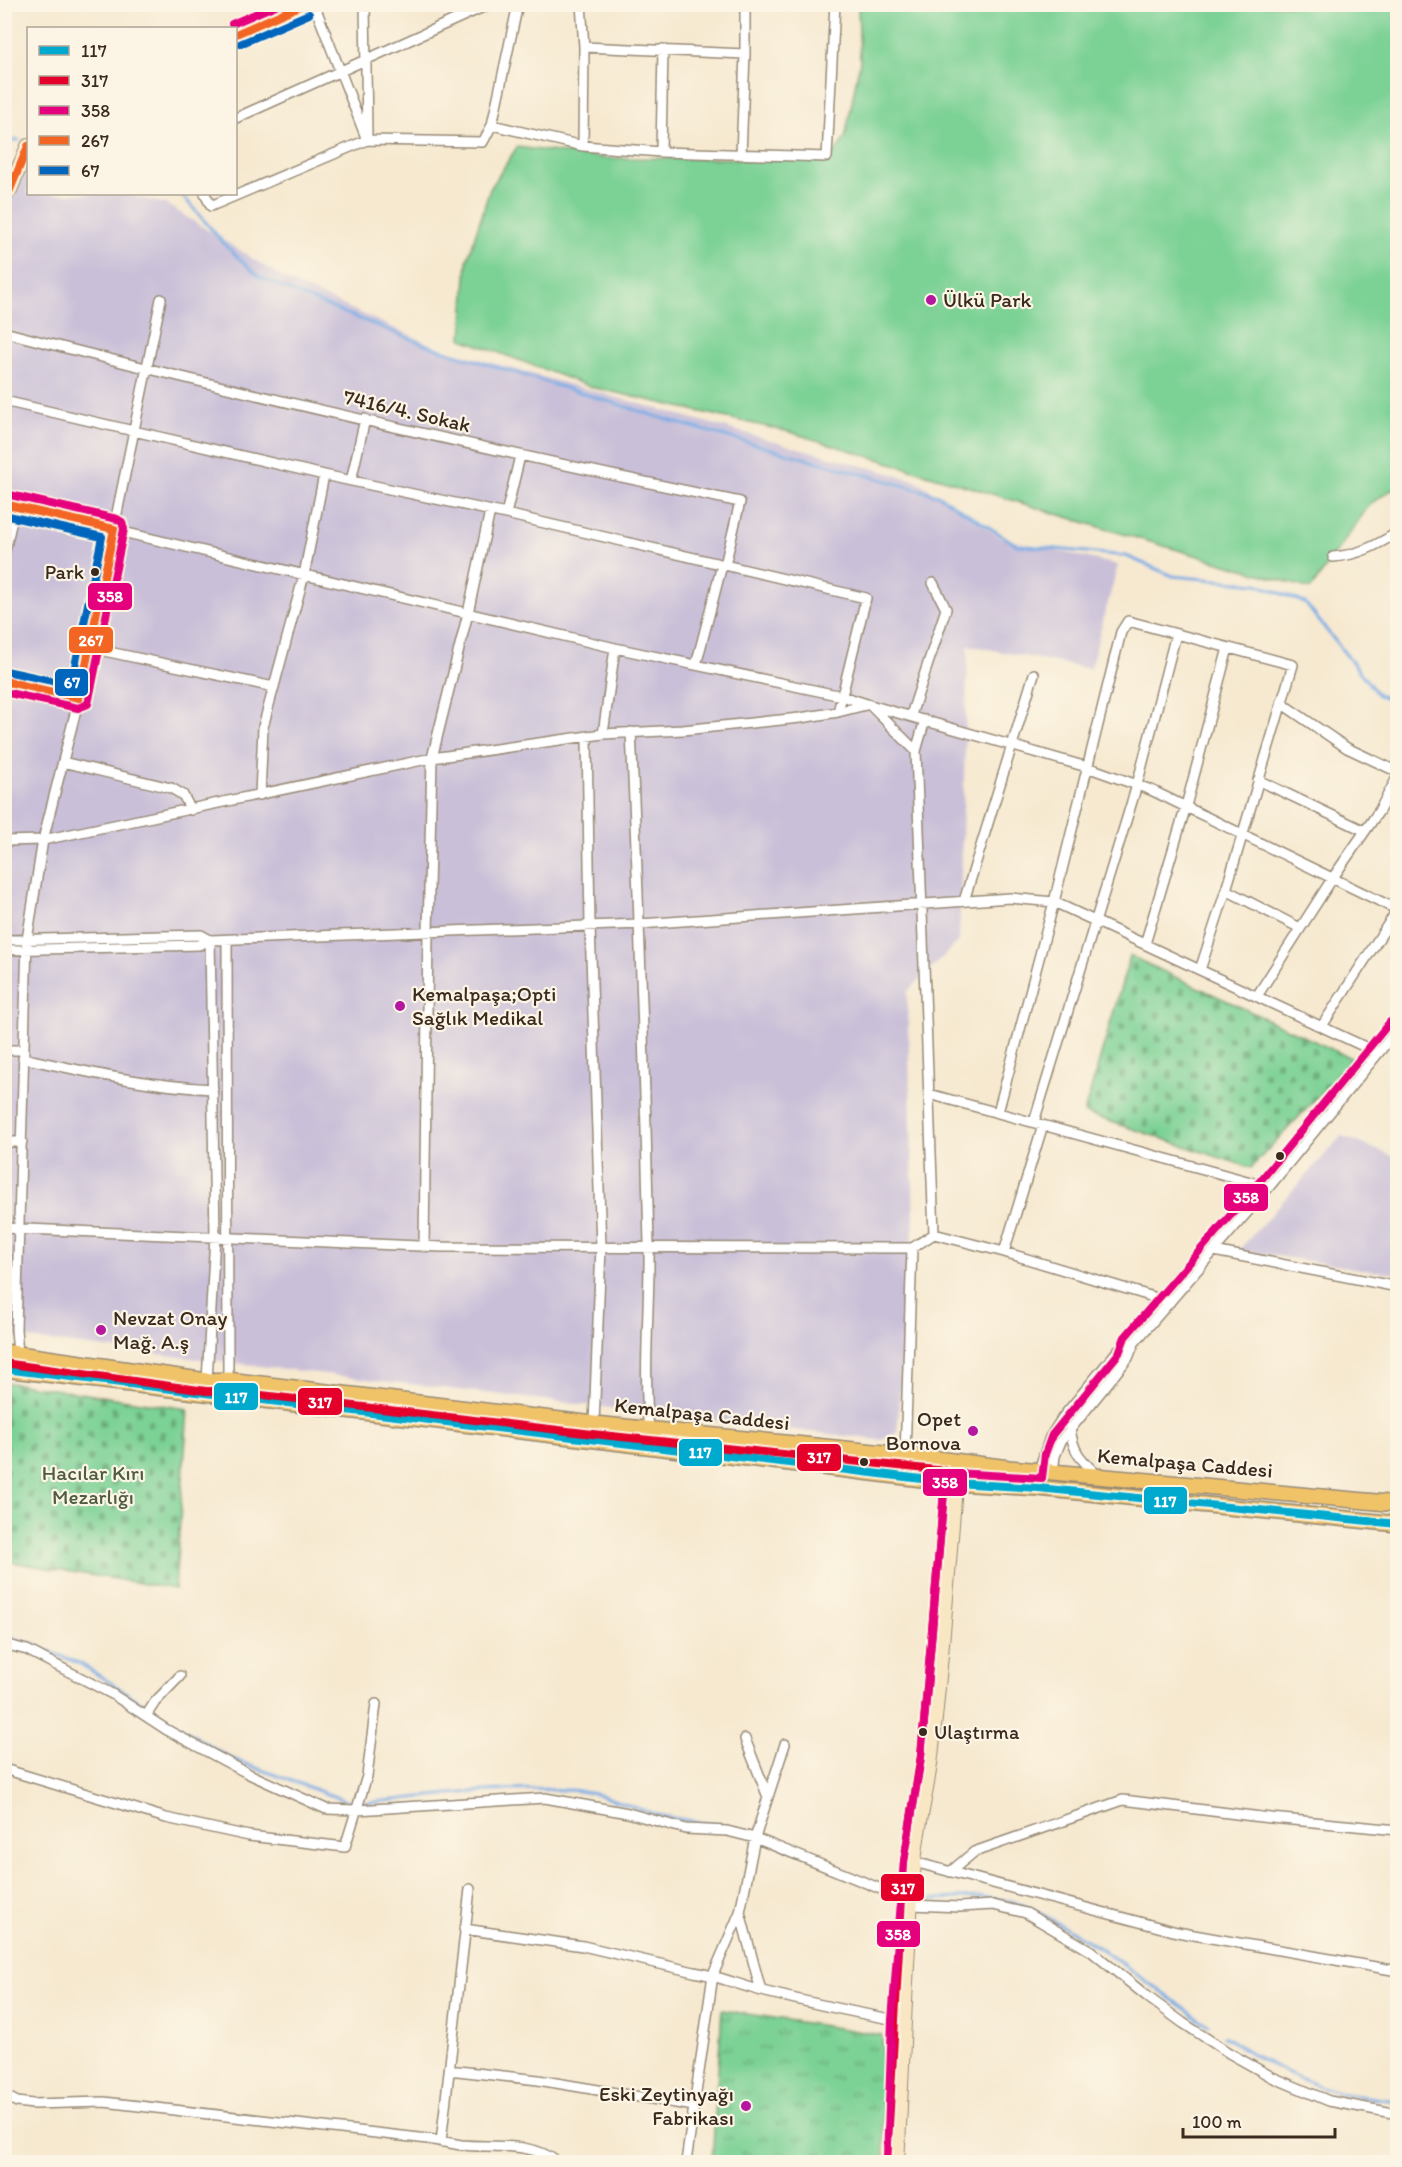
<svg xmlns="http://www.w3.org/2000/svg" width="1402" height="2167" viewBox="0 0 1402 2167" font-family="Itim,sans-serif">
<style>
.industrial{fill:#c9bfd8}
.grass{fill:url(#grass-tufts);stroke:#5c7e5a;stroke-width:1.5}
.cemetery{fill:url(#cemetery-stones);stroke:#5c7e5a;stroke-width:1.5}
.park{fill:#7cd195;stroke:#5c7e5a;stroke-width:1.5}
.lines{fill:none;stroke-linecap:round;stroke-linejoin:round}
.stream{stroke:#79abe5;stroke-width:3}
.street-casing{stroke:#988a77;stroke-width:12}
.secondary-casing{stroke:#988a77;stroke-width:16}
.primary-casing{stroke:#988a77;stroke-width:18}
.street{stroke:#fff;stroke-width:9}
.secondary{stroke:#f9e7c3;stroke-width:14}
.primary{stroke:#f0c369;stroke-width:15}
.bus-1-casing{stroke:#fcf5e5;stroke-width:12}
.bus-2-casing{stroke:#fcf5e5;stroke-width:12}
.bus-3-casing{stroke:#fcf5e5;stroke-width:12}
.bus-4-casing{stroke:#fcf5e5;stroke-width:12}
.bus-5-casing{stroke:#fcf5e5;stroke-width:12}
.bus-1{stroke:#00a9ce;stroke-width:8}
.bus-2{stroke:#e4002b;stroke-width:8}
.bus-3{stroke:#e5007d;stroke-width:8}
.bus-4{stroke:#f26522;stroke-width:8}
.bus-5{stroke:#0065bd;stroke-width:8}
.poi-dot{fill:#b5179e;stroke:#fcf5e5;stroke-width:2}
.bus-dot{fill:#3b2a1e;stroke:#fcf5e5;stroke-width:2}
.labels{text-anchor:middle;stroke-width:4.5;stroke-linejoin:round;paint-order:stroke}
.bus-label{font-size:20px;fill:#3b2a1e;stroke:#fcf5e5;text-anchor:end}
.poi-label{font-size:21px;fill:#3b2a1e;stroke:#fcf5e5;text-anchor:start}
.street-label{font-size:21px;fill:#3b2a1e;stroke:#fcf5e5}
.park-label{font-size:21px;fill:#4e5c42;stroke:#fcf5e5}
.line-badge{stroke:#fcf5e5;stroke-width:2}
.badge-label{font-size:16px;text-anchor:middle;font-weight:bold;fill:#fff}
</style>
<defs>
<pattern id="grass-tufts" width="24" height="20" patternUnits="userSpaceOnUse" patternTransform="scale(1.5)"><rect width="24" height="20" fill="#7cd195"/><path d="M3 7l-1-3M5 7V3M7 7l1-3M15 17l-1-3M17 17v-4M19 17l1-3" fill="none" stroke="#67aa79"/></pattern>
<pattern id="cemetery-stones" width="16" height="16" patternUnits="userSpaceOnUse" patternTransform="scale(1.5)"><rect width="16" height="16" fill="#7cd195"/><path d="M2 7V4a2 2 0 0 1 4 0v3zM10 15v-3a2 2 0 0 1 4 0v3z" fill="#67aa79"/></pattern>
</defs>
<rect width="100%" height="100%" fill="#fcf5e5"/>
<filter id="ink" filterUnits="userSpaceOnUse"><feTurbulence type="fractalNoise" baseFrequency=".0167" numOctaves="2"/><feDisplacementMap in="SourceGraphic" scale="12" xChannelSelector="R" yChannelSelector="G"/><feConvolveMatrix kernelMatrix="1 2 1 2 8 2 1 2 1" color-interpolation-filters="sRGB"/></filter>
<filter id="wash" filterUnits="userSpaceOnUse"><feTurbulence type="fractalNoise" baseFrequency=".008" numOctaves="4" result="noise"/><feDisplacementMap in="SourceGraphic" scale="24" xChannelSelector="R" yChannelSelector="G"/><feGaussianBlur stdDeviation="1.35" result="paint"/><feColorMatrix in="noise" values="0 0 0 0 0 0 0 0 0 0 0 0 0 0 0 0 0 1.4 0 .05"/><feComposite in="paint" operator="in"/></filter>
<g filter="url(#wash)">
<rect width="100%" height="100%" fill="#f6e9d0"/>
<path class="industrial" d="M4 162 28 169V194H125L166 204 288 281 439 348 917 481 1001 538 1118 565 1090 669 968 645 959 941 907 992 914 1220 897 1433 880 1440 5 1336Z
M1342 1136 1397 1158V1273L1373 1271 1239 1250Z"/>
<path class="grass" d="M722 2010 882 2035 884 2162H712Z"/>
<path class="cemetery" d="M1130 956 1353 1059 1251 1168 1084 1113Z
M5 1382 188 1409 175 1589 5 1561Z"/>
<path class="park" d="M858 5H1397V486L1370 504 1311 589 1106 529 790 432 591 387 462 339 467 261 490 189 517 147 605 158 811 159 829 161 845 138 860 61Z"/>
<g class="lines">
<path class="stream" d="M4 141 19 140
M181 194 227 247 258 276 304 297 429 346 685 425 938 495 1017 545 1126 556 1173 576 1257 584 1305 603 1378 695 1398 702
M4 1636 31 1644 81 1664 229 1758 355 1804
M362 1803C430 1797 499 1786 567 1790 597 1791 623 1804 651 1813 679 1822 709 1821 736 1829
M777 1842 829 1864
M917 1900 981 1897 1011 1901 1037 1911 1101 1949 1208 2025
M1224 2036C1258 2059 1306 2085 1346 2094 1363 2097 1381 2099 1398 2101"/>
</g>
</g>
<g filter="url(#ink)">
<g class="lines">
<defs>
<path id="street" d="M314 4 367 140
M365 4 367 134
M581 4 584 47 583 146
M584 47 745 54
M236 118 490 4
M492 125 583 146 661 152 827 157 835 4
M661 152 663 49
M741 155 745 54V4
M205 194 211 206 367 140 483 142 492 125 518 4
M4 332C248 396 494 451 740 502L725 565
M4 401 324 475 506 514 866 598 838 712
M351 481 365 419
M4 504 615 648 842 696 870 705 916 751 934 1234 912 1248 442 1247 4 1228
M506 514 520 456
M4 555 15 507
M1333 557C1358 555 1376 546 1398 532
M90 648 274 687
M696 665 722 565
M4 681 79 698
M1281 703 1347 748 1398 772
M870 705 1087 767 1151 790 1398 910
M911 715 946 609 933 583
M631 732C639 902 645 1073 649 1244 650 1306 643 1368 649 1430
M603 734 615 648
M587 737 590 926 601 1247 594 1424
M916 751 925 720
M63 762 171 788 183 795 191 810
M1258 780 1365 831
M260 795 263 727 304 575 324 475
M4 841 43 840 432 758 603 734 683 730 800 718 838 712 866 705
M1226 890 1300 928
M964 901 1034 674
M4 940 201 935 210 940
M227 940 228 1380
M1145 944 1186 806 1228 648
M4 950 199 945 210 940 640 924 1010 898 1054 902 1378 1053
M1257 996 1332 879 1379 811 1398 776
M1322 1026 1398 909
M4 1050H23
M23 1058C87 1072 147 1086 213 1089
M929 1094 1269 1187
M998 1112 1054 902 1121 632 1128 621 1293 665 1226 890 1200 970
M1034 1122 1137 785 1176 634
M4 1142H22
M934 1234 1004 1252 1170 1302
M424 1247 428 933 432 758 468 613 490 511
M1214 1251 1398 1287
M1004 1252 1043 1125
M18 1354 16 1329 27 940 43 840 79 698 161 299
M207 1381 215 1236 210 940
M1070 1428C1073 1453 1081 1459 1098 1476
M905 1455 912 1248
M1053 1471 1055 1456 1061 1441 1128 1358 1134 1343 1269 1187 1398 1029
M1038 1473 1050 1437 1063 1417 1119 1349 1134 1343
M4 1644 27 1650 112 1694 167 1730 249 1774 326 1809 357 1810 545 1798 628 1813 686 1829 727 1831 755 1838 886 1891 912 1905 960 1907 993 1905 1026 1913 1091 1951 1149 1998 1183 2023 1229 2053 1272 2077 1329 2101 1398 2114
M146 1716 155 1702 180 1676
M745 1739 768 1797 785 1744
M4 1769 166 1818 249 1836 345 1847 367 1776 376 1704
M914 1862 1177 1932 1398 1971
M950 1872 974 1852 1123 1800 1261 1817 1398 1830
M740 1912 761 1991
M464 1929 583 1946 694 1972C719 1976 741 1986 766 1992 811 2003 856 2013 902 2021
M449 2070 538 2080 694 2106
M4 2095 17 2102 33 2104 104 2102 428 2139C439 2141 450 2143 461 2145 492 2148 532 2141 557 2162
M441 2142 470 1889
M686 2162 713 1975 740 1912 755 1838 768 1797"/>
<path id="secondary" d="M236 34 305 4
M4 198 10 190 28 146
M897 2162C903 2063 905 1963 914 1863 917 1827 927 1792 931 1756 942 1658 949 1560 957 1462"/>
<path id="primary" d="M4 1352 207 1381 228 1380 594 1424 905 1455 1009 1468 1398 1504
M4 1369 955 1483 1038 1488 1398 1524"/>
</defs>
<use href="#street" class="street-casing"/>
<use href="#secondary" class="secondary-casing"/>
<use href="#primary" class="primary-casing"/>
<use href="#street" class="street"/>
<use href="#secondary" class="secondary"/>
<use href="#primary" class="primary"/>
<defs>
<path id="bus-1" d="M4 1369 955 1483 1038 1488 1398 1524"/>
<path id="bus-2" d="M4 1363 206 1391H228L593 1434 946 1471 921 1755 904 1862 887 2161"/>
<path id="bus-3" d="M232 24 278 4
M4 692 78 708 88 704 124 529 122 522 117 519 6 494
M887 2161 892 2020 904 1861 921 1758 945 1479 949 1474 955 1473 1042 1478 1045 1454 1052 1435 1119 1353 1125 1337 1261 1180 1390 1022"/>
<path id="bus-4" d="M236 34 304 4
M4 197 10 190 28 146
M4 504 114 529 79 698 4 681"/>
<path id="bus-5" d="M240 44 309 14
M4 515 102 537 71 685 6 671"/>
</defs>
<use href="#bus-1" class="bus-1-casing"/>
<use href="#bus-2" class="bus-2-casing"/>
<use href="#bus-3" class="bus-3-casing"/>
<use href="#bus-4" class="bus-4-casing"/>
<use href="#bus-5" class="bus-5-casing"/>
<use href="#bus-1" class="bus-1"/>
<use href="#bus-2" class="bus-2"/>
<use href="#bus-3" class="bus-3"/>
<use href="#bus-4" class="bus-4"/>
<use href="#bus-5" class="bus-5"/>
</g>
</g>
<g class="poi-dot">
<circle cx="931" cy="300" r="6"/>
<circle cx="400" cy="1006" r="6"/>
<circle cx="101" cy="1330" r="6"/>
<circle cx="973" cy="1431" r="6"/>
<circle cx="746" cy="2106" r="6"/>
</g>
<g class="bus-dot">
<circle cx="95" cy="572" r="5"/>
<circle cx="1280" cy="1156" r="5"/>
<circle cx="864" cy="1462" r="5"/>
<circle cx="923" cy="1732" r="5"/>
</g>
<g class="labels">
<g class="bus-label">
<text x="84" y="579">Park</text>
<text x="934" y="1739" text-anchor="start">Ulaştırma</text>
</g>
<g class="poi-label">
<text x="943" y="307">Ülkü Park</text>
<text x="412" y="1001">Kemalpaşa;Opti<tspan x="412" dy="24">Sağlık Medikal</tspan></text>
<text x="113" y="1325">Nevzat Onay<tspan x="113" dy="24">Mağ. A.ş</tspan></text>
<text x="961" y="1426" text-anchor="end">Opet<tspan x="961" dy="24">Bornova</tspan></text>
<text x="734" y="2101" text-anchor="end">Eski Zeytinyağı<tspan x="734" dy="24">Fabrikası</tspan></text>
</g>
<g class="street-label">
<text transform="translate(407 411) rotate(13)" y="7">7416/4. Sokak</text>
<text transform="translate(702 1414) rotate(6)" y="7">Kemalpaşa Caddesi</text>
<text transform="translate(1185 1463) rotate(5)" y="7">Kemalpaşa Caddesi</text>
</g>
<g class="park-label">
<text x="93" y="1480">Hacılar Kırı<tspan x="93" dy="24">Mezarlığı</tspan></text>
</g>
</g>
<g class="line-badge">
<rect x="87" y="582" width="46" height="29" rx="6" fill="#e5007d"/>
<rect x="68" y="626" width="46" height="28" rx="6" fill="#f26522"/>
<rect x="54" y="668" width="35" height="29" rx="6" fill="#0065bd"/>
<rect x="1223" y="1183" width="46" height="29" rx="6" fill="#e5007d"/>
<rect x="213" y="1382" width="46" height="29" rx="6" fill="#00a9ce"/>
<rect x="297" y="1387" width="46" height="29" rx="6" fill="#e4002b"/>
<rect x="678" y="1438" width="45" height="29" rx="6" fill="#00a9ce"/>
<rect x="796" y="1443" width="46" height="29" rx="6" fill="#e4002b"/>
<rect x="922" y="1468" width="46" height="29" rx="6" fill="#e5007d"/>
<rect x="1143" y="1486" width="45" height="29" rx="6" fill="#00a9ce"/>
<rect x="880" y="1873" width="45" height="29" rx="6" fill="#e4002b"/>
<rect x="876" y="1920" width="45" height="28" rx="6" fill="#e5007d"/>
</g>
<g class="badge-label">
<text x="110" y="602">358</text>
<text x="91" y="646">267</text>
<text x="72" y="688">67</text>
<text x="1246" y="1203">358</text>
<text x="236" y="1403">117</text>
<text x="320" y="1408">317</text>
<text x="700" y="1458">117</text>
<text x="819" y="1463">317</text>
<text x="945" y="1488">358</text>
<text x="1165" y="1507">117</text>
<text x="903" y="1894">317</text>
<text x="898" y="1940">358</text>
</g>
<rect width="1402" height="2167" fill="none" stroke="#fcf5e5" stroke-width="24"/>
<rect x="27" y="27" width="210" height="168" fill="#fcf5e5" stroke="#afa495" stroke-width="1.5"/>
<rect x="39" y="46" width="30" height="9" fill="#00a9ce" stroke="#afa495" stroke-width="1.5"/>
<text x="81" y="57" font-size="18" fill="#3b2a1e">117</text>
<rect x="39" y="76" width="30" height="9" fill="#e4002b" stroke="#afa495" stroke-width="1.5"/>
<text x="81" y="87" font-size="18" fill="#3b2a1e">317</text>
<rect x="39" y="106" width="30" height="9" fill="#e5007d" stroke="#afa495" stroke-width="1.5"/>
<text x="81" y="117" font-size="18" fill="#3b2a1e">358</text>
<rect x="39" y="136" width="30" height="9" fill="#f26522" stroke="#afa495" stroke-width="1.5"/>
<text x="81" y="147" font-size="18" fill="#3b2a1e">267</text>
<rect x="39" y="166" width="30" height="9" fill="#0065bd" stroke="#afa495" stroke-width="1.5"/>
<text x="81" y="177" font-size="18" fill="#3b2a1e">67</text>
<path d="M1183 2128v9h152v-9" fill="none" stroke="#3b2a1e" stroke-width="3"/>
<text x="1192" y="2128" font-size="18" fill="#3b2a1e" stroke="#fcf5e5" stroke-width="4.5" paint-order="stroke">100 m</text>
</svg>
